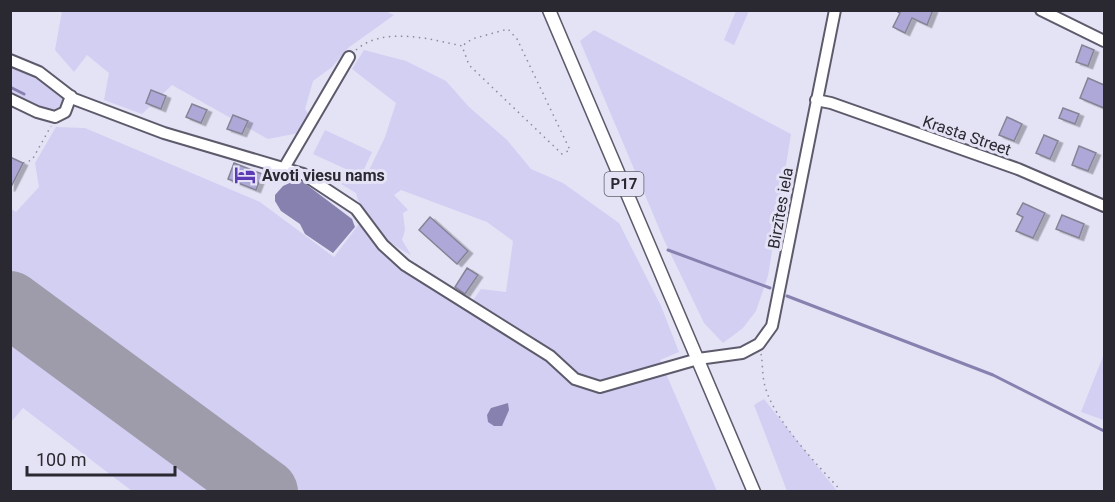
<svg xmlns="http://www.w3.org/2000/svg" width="1115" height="502" viewBox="0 0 1115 502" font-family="Roboto,sans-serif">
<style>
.green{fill:#d2cff3}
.water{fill:#8681af}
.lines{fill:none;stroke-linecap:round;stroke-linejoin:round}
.stream{stroke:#8681af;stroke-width:3}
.taxiway{stroke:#9e9cab;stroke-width:27}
.runway{stroke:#9e9cab;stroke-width:66}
.building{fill:#aea8d9;stroke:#858495;stroke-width:1.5;filter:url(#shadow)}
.minor-casing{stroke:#5d5b6b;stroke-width:14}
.major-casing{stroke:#5d5b6b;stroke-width:15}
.path{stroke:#8c8b98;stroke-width:1.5;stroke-dasharray:1.5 4.5;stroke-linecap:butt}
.minor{stroke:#fff;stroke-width:10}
.major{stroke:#fff;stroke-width:12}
.labels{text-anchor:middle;stroke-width:6;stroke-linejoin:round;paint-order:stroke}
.shield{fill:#e4e2f5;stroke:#62606c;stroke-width:1.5}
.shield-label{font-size:15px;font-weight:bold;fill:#2a2931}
.street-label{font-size:16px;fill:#2a2931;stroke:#e4e2f5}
.poi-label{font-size:16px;font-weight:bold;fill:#2a2931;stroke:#e4e2f5;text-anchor:start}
</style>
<defs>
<filter id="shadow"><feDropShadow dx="4.5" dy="2.5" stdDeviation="0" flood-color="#0004"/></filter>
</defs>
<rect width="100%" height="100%" fill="#e4e2f5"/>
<path class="green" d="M383 10 394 15 348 48 332 67 313 81 305 109 315 125 299 133 268 139 172 85 142 114 104 100 109 73 87 55 74 72 55 50 62 11Z
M736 11H749L734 45 724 40Z
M594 30 791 134 768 276 756 311 743 328 723 343 704 323 664 240 580 41Z
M364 50 406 61 446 81 469 107 507 140 531 169 563 183 619 223 661 306 679 352 660 360 717 491H132L23 408 11 422V209L16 212 39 187 35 163 56 127 85 128 260 202 334 257 362 220 394 262 463 305 471 303 481 289 506 292 513 241 487 222 401 190 394 195 408 210 403 213 405 230 402 240 411 255C387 243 363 221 356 193L341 184 345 175 364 181 385 137 396 103 352 69Z
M10 66 46 81 63 93C64 104 59 109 48 111L11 93Z
M325 130 372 152 361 176 313 154Z
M1104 354V420L1081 412Z
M764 399 837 491H787L754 405Z"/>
<path class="water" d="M294 181 303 182 352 219 355 227 333 253 305 234 300 224 281 211 275 201V195L283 186Z
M508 403 509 410 502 426H494L488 422 487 415 491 408Z"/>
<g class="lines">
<path class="stream" d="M10 87 24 94
M668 250 770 288
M787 296 993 375 1104 431"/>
<path class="taxiway" d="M225 492 239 473"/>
<path class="runway" d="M10 304 265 492"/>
</g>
<path class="building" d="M895 10H933L927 25 912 18 905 33 893 27 900 13Z
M1082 45 1094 50 1088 66 1076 62Z
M1088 78 1104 85V108L1080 98Z
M151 90 166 96 161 109 146 103Z
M192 104 207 110 201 123 186 117Z
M1063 108 1079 114 1075 124 1059 118Z
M233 115 248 121 242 134 227 129Z
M1007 117 1022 124 1014 141 999 135Z
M1044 135 1058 141 1050 159 1036 153Z
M1079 146 1096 153 1088 171 1072 165Z
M10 157 23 163 10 189Z
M234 163 262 174 256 190 228 179Z
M1023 203 1045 213 1033 238 1016 231 1023 217 1017 214Z
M1062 215 1084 224 1079 238 1056 229Z
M430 217 468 251 457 264 419 230Z
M467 268 478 275 465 294 455 287Z"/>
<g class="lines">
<defs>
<path id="minor" d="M1041 10 1104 41
M10 60 39 72 74 99 164 133 303 174 356 209 383 245 405 265 550 356 575 379 600 387 698 359 742 353 759 344 772 326 835 10
M10 99 37 112 55 117 65 112 71 96
M816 100 831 103 1018 169 1104 206
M284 168 349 57"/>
<path id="major" d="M549 10 754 492"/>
</defs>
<use href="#minor" class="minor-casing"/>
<use href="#major" class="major-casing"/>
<path class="path" d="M356 50C383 26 430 39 462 46L469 65 562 154 570 150 517 39 508 29 472 39 462 46
M23 163 32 160 51 126
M761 354C763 364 762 376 765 386 774 421 818 465 842 492"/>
<use href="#minor" class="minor"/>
<use href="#major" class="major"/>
</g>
<defs>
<symbol id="hotel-bare" viewBox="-9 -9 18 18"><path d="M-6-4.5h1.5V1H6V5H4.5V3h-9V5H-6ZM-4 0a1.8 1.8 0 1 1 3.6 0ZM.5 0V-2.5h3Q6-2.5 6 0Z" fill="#5b3cb4" stroke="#e4e2f5" stroke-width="2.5" paint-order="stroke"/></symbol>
</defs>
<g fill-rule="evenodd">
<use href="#hotel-bare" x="230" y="160" width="30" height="30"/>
</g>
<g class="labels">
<rect class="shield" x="604.5" y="172" width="39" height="24" rx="4.5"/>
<g class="shield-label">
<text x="624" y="189">P17</text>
</g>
<g class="street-label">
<text transform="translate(967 135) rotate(19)" y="6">Krasta Street</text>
<text transform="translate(780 208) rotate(-80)" y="6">Birzītes iela</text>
</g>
<g class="poi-label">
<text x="262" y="181">Avoti viesu nams</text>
</g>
</g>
<rect width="1115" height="502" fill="none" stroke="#2a2931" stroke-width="24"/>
<path d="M27 466v9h148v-9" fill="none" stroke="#2a2931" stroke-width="3"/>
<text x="36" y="466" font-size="18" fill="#2a2931" stroke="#e4e2f5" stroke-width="4.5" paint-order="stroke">100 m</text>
</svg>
